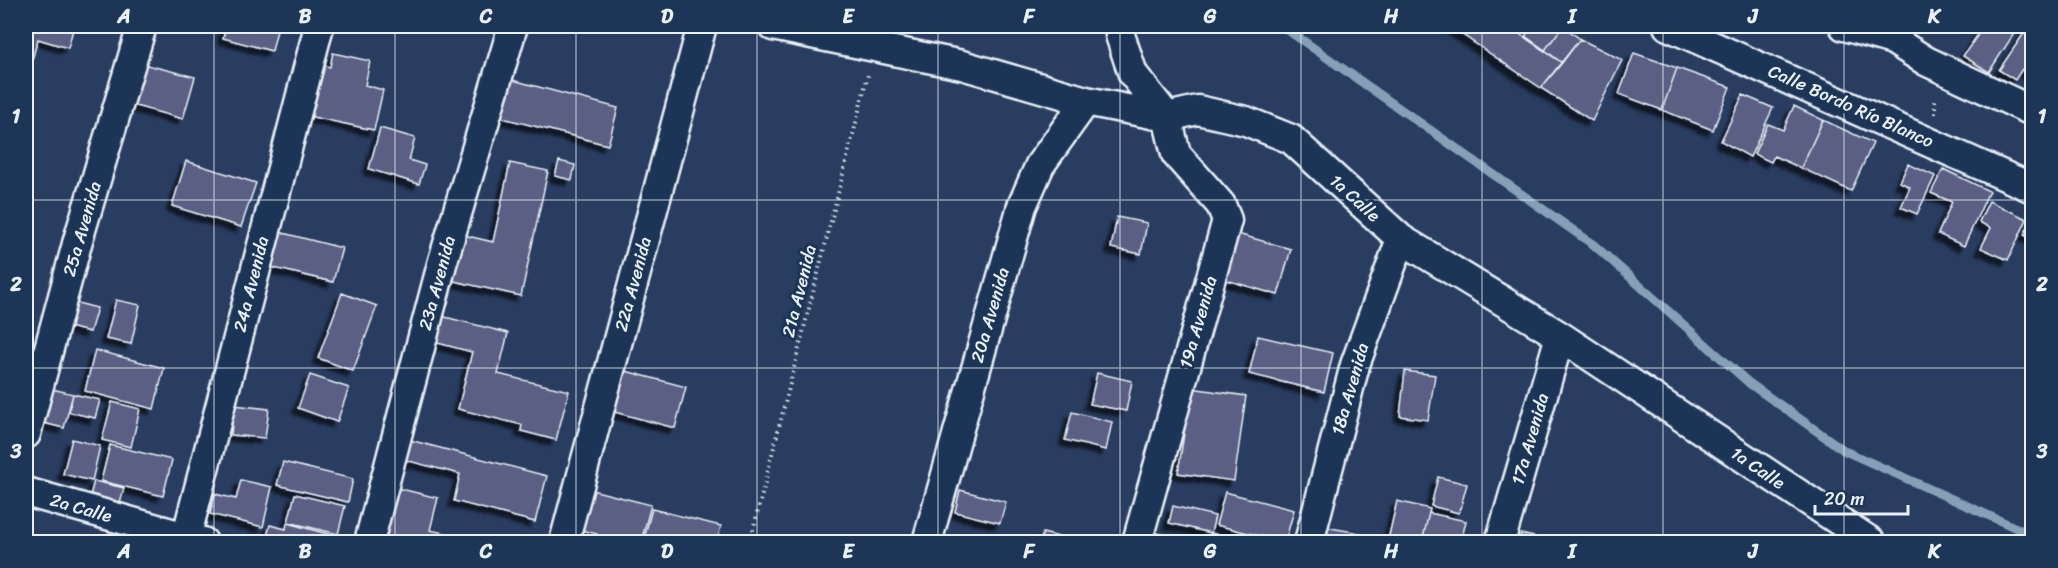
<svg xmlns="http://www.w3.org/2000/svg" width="2058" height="568" viewBox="0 0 2058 568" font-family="Sriracha,sans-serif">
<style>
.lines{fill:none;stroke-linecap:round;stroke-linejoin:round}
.stream{stroke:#86a1b7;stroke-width:9}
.building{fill:#5a5e83;stroke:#e8f1f8;stroke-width:1.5;filter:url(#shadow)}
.street-casing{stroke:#e8f1f8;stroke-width:33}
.path{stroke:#e8f1f8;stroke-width:4;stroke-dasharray:1.5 4.5;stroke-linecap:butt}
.street{stroke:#1d3557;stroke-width:28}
.grid{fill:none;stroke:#e8f1f8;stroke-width:1.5;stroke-opacity:0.55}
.labels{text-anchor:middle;stroke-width:6;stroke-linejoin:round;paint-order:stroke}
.street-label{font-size:18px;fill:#e8f1f8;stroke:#1d3557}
.neatline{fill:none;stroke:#e8f1f8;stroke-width:2}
.grid-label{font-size:20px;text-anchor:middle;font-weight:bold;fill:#e8f1f8}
</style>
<defs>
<filter id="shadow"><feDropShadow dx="-5.5" dy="5.5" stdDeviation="1.5" flood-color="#0009"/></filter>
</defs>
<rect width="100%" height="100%" fill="#293d60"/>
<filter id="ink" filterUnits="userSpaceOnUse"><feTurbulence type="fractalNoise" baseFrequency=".0167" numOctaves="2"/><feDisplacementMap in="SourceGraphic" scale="12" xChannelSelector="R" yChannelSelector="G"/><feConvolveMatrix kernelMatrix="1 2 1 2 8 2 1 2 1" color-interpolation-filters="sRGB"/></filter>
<g filter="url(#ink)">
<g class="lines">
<path class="stream" d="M1282 26 1594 245 1749 383 1845 451 2032 535"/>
</g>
<path class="building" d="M26 26H74L68 48 38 39 26 81Z
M226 26H278L272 51 223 38Z
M1456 26H1508L1562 63 1541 88 1454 29Z
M1534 26H1563L1545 50 1525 36Z
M1563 26 1580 39 1562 63 1545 50Z
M1984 26H2019L1989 72 1963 56Z
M2029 26H2032V76L2022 69 2015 80 1999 70Z
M1580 39 1622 60 1592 121 1541 88Z
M333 53 370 61 365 85 383 90 374 130 303 115 314 64 330 67Z
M1634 53 1677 68 1662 110 1619 94Z
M143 64 195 77 183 119 132 105Z
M1677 68 1730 87 1713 130 1662 110Z
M501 77 618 108 608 145 491 115Z
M1743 95 1773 108 1750 157 1721 141Z
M1794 106 1823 120 1801 168 1774 156 1771 162 1754 154 1768 124 1783 130Z
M1823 120 1873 143 1851 191 1801 168Z
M380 128 415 138 409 160 425 165 419 184 369 169Z
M186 161 256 183 241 227 172 206Z
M559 161 575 165 572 180 555 176Z
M510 163 548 171 521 296 445 279 455 233 493 242Z
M1908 164 1935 176 1917 214 1901 207 1910 187 1900 182Z
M1943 169 1989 191 1964 246 1938 234 1952 202 1931 193Z
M1989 201 2027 219 2008 260 1981 248 1991 228 1979 222Z
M1117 217 1147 223 1141 254 1111 248Z
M2032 218V239L2024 235Z
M1227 231 1291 249 1278 295 1209 275Z
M279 232 342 248 333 282 270 267Z
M342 293 377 306 353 371 318 358Z
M66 300 97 308 90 332 60 325Z
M116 300 140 305 131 344 106 339Z
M437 315 508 333 498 374 569 391 556 440 521 431 522 425 458 409 472 352 430 341Z
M1258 336 1333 353 1324 392 1249 374Z
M95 350 164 368 154 409 85 391Z
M614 368 686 387 675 428 603 409Z
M1405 371 1435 375 1428 420 1400 416Z
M1097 373 1132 381 1126 411 1090 404Z
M310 375 349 388 337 422 298 408Z
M44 387 73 394 64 428 35 421Z
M1191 388 1246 396 1234 481 1178 473Z
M73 394 100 400 95 418 69 412Z
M112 402 140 409 131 447 102 440Z
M234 405 269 409 265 438 231 435Z
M1072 412 1112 422 1106 450 1065 440Z
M402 438 547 476 535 522 454 501 460 474 397 458Z
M72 439 100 446 92 481 63 474Z
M110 445 172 460 163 496 101 481Z
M283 462 353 479 348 502 277 485Z
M1438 477 1467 484 1459 513 1431 506Z
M241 480 272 487 263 527 210 514 215 494 236 499Z
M94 481 124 488 116 519 86 511Z
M385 485 438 498 430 530 449 534 447 542H370Z
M580 487 651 505 641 542H595L597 534 570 527Z
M960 490 1006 502 1000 523 955 512Z
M1225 492 1294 510 1285 542 1216 525Z
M295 494 345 506 338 534 288 522Z
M1397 501 1430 509 1422 542H1399L1388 540Z
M1173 506 1215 516 1211 533 1169 523Z
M652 509 721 526 717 542H643Z
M1429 513 1466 521 1461 542H1422Z
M287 523 343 538 342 542H274L266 540 270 525 286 529Z
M1319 526 1360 533 1359 542H1316Z
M1144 530 1196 542H1141Z
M1043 533 1079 542H1040Z
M1211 533 1239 540 1238 542H1209Z
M1521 534 1556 542H1518Z"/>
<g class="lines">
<defs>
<path id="street" d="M773 26 962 65 1086 101 1167 117 1198 110 1246 121 1291 139 1401 239 1560 336 1871 542
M1120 26V35L1133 74 1167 117 1176 154 1221 205 1227 220 1137 542
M1668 26 2032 188
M1844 26 1893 40 1926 61 2032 111
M26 434 78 240 142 26
M26 492 203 542
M185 542 319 26
M369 542 442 264 513 26
M564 542 702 26
M927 542 1022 206 1040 165 1086 101
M1309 542 1355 365 1401 239
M1500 542 1560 336"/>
</defs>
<use href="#street" class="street-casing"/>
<path class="path" d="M1935 114V97
M750 542 868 75"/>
<use href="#street" class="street"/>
</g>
</g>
<path class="grid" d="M214 26V542M395 26V542M576 26V542M757 26V542M938 26V542M1120 26V542M1301 26V542M1482 26V542M1663 26V542M1844 26V542M26 200H2032M26 368H2032"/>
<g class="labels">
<g class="street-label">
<text transform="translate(1851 106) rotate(24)" y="6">Calle Bordo Río Blanco</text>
<text transform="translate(1355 198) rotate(42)" y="6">1a Calle</text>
<text transform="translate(82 229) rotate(-74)" y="6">25a Avenida</text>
<text transform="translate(437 283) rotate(-75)" y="6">23a Avenida</text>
<text transform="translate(251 284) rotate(-76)" y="6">24a Avenida</text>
<text transform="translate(633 284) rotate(-75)" y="6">22a Avenida</text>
<text transform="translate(799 291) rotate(-76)" y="6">21a Avenida</text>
<text transform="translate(990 315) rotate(-74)" y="6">20a Avenida</text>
<text transform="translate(1198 322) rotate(-74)" y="6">19a Avenida</text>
<text transform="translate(1350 389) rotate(-74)" y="6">18a Avenida</text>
<text transform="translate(1530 439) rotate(-74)" y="6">17a Avenida</text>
<text transform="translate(1758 468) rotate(34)" y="6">1a Calle</text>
<text transform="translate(81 508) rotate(16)" y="6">2a Calle</text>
</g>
</g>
<rect width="2058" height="568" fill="none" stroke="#1d3557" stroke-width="66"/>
<path d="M1815 505v9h93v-9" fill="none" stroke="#e8f1f8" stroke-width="3"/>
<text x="1824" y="505" font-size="18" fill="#e8f1f8" stroke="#1d3557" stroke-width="4.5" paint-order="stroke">20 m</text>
<rect x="33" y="33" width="1992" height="502" class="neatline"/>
<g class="grid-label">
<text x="124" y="23">A</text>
<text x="305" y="23">B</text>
<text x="486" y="23">C</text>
<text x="667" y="23">D</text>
<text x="848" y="23">E</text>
<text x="1029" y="23">F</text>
<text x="1210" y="23">G</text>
<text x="1391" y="23">H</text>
<text x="1572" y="23">I</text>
<text x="1753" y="23">J</text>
<text x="1934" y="23">K</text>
<text x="16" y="123">1</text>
<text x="2042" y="123">1</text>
<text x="16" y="291">2</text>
<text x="2042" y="291">2</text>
<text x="16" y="458">3</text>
<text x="2042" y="458">3</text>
<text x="124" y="558">A</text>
<text x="305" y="558">B</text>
<text x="486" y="558">C</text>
<text x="667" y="558">D</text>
<text x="848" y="558">E</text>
<text x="1029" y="558">F</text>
<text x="1210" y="558">G</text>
<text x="1391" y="558">H</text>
<text x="1572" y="558">I</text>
<text x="1753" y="558">J</text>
<text x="1934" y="558">K</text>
</g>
</svg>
